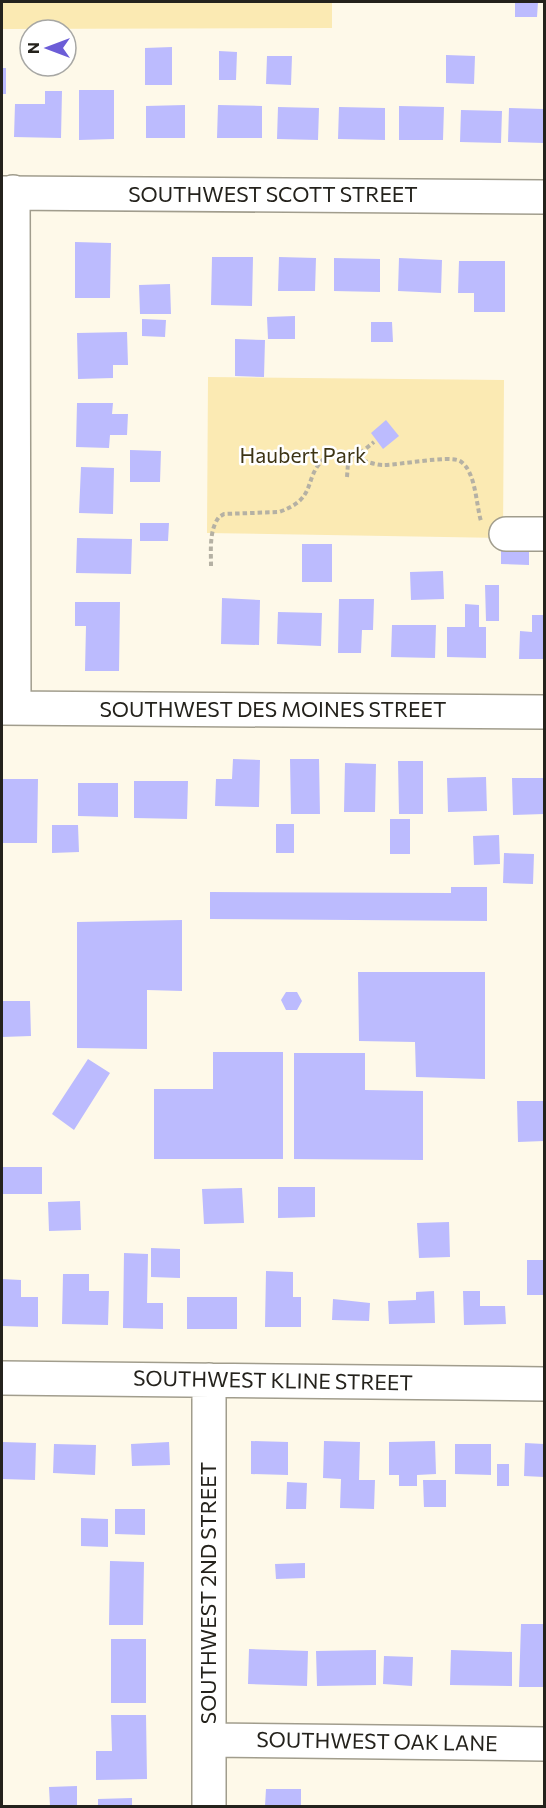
<svg xmlns="http://www.w3.org/2000/svg" width="546" height="1808" viewBox="0 0 546 1808" font-family="Commissioner,sans-serif">
<style>
.green{fill:#fbeab3}
.building{fill:#bcbbfe}
.lines{fill:none;stroke-linecap:round;stroke-linejoin:round}
.minor-casing{stroke:#a19d8d;stroke-width:36}
.path{stroke:#b5b1a4;stroke-width:4;stroke-dasharray:4.5 3;stroke-linecap:butt}
.minor{stroke:#fff;stroke-width:33}
.labels{text-anchor:middle;stroke-width:5;stroke-linejoin:round;paint-order:stroke}
.street-label{font-size:21px;fill:#24221c;stroke:#fff}
.park-label{font-size:21px;fill:#3d3414;stroke:#fff}
</style>
<rect width="100%" height="100%" fill="#fef9e9"/>
<path class="green" d="M2 2H332V28L2 29Z
M208 377 504 380 503 538 207 533Z"/>
<path class="building" d="M515 2H538L537 17H515Z
M172 47V85H145V48Z
M219 51 237 52 236 80H219Z
M446 55 475 56 474 84 446 83Z
M267 56H292L291 85 266 84Z
M2 68H6V94H2Z
M79 90H114V139L79 140Z
M45 91H62L61 138 14 137 15 104H45Z
M185 105V138H146V106Z
M218 105 262 106V138H217Z
M399 106 444 107 443 140H399Z
M278 107 319 108 318 140 277 139Z
M339 107 385 108V140L338 139Z
M509 108 544 109V143L508 142Z
M461 110 502 111 501 143 460 142Z
M75 242 111 243 110 298H75Z
M212 257H253L252 306 211 305Z
M279 257 316 258 315 291H278Z
M334 258 380 259V292L334 291Z
M399 258 442 260 441 293 398 291Z
M459 261H505V312H474V293H458Z
M170 284 171 314H140L139 285Z
M295 316V339H268L267 317Z
M142 319 166 320 165 337 142 336Z
M371 322H392L393 342H371Z
M127 332 128 365H113V378L78 379 77 333Z
M235 339 265 340 264 377 235 376Z
M77 403H113L112 414H128L127 435H110L109 448 76 447Z
M386 420 399 436 383 449 371 433Z
M130 450 161 451 160 482H130Z
M81 467 114 468 113 514 79 513Z
M140 523H169L168 541H140Z
M77 538 132 539 131 574 76 573Z
M501 541 529 542V565L501 564Z
M302 544H332V582H302Z
M443 571 444 599 411 600 410 572Z
M485 585H499V621H486Z
M222 598 260 600 259 645 221 644Z
M339 599H374L373 630H362L361 653H338Z
M75 602H120L119 671H85L86 626H75Z
M465 604 479 605V627H486V658L447 657V627H465Z
M278 612 322 613 321 646 277 644Z
M532 615H544V659H519L520 631 532 632Z
M392 625H436L435 658 391 657Z
M233 759 260 760 259 807 215 806 216 779H232Z
M290 759H319L320 814H291Z
M398 761H423V814H399Z
M345 763 376 764 375 812H344Z
M486 777 487 811 448 812 447 778Z
M512 778H544V814L513 815Z
M2 779H38L37 843H2Z
M134 781H188L187 819 134 818Z
M78 783H118V817L78 816Z
M390 819H410V854H390Z
M276 824H294V853H276Z
M52 825H78L79 852 52 853Z
M499 835 500 864 474 865 473 836Z
M504 853 534 854 533 884 503 883Z
M451 887H487V921L210 919V892L451 893Z
M182 920V991L147 990V1049L77 1048V922Z
M358 972H485V1079L416 1077 415 1042 359 1041Z
M286 992H297L302 1001 297 1010H286L281 1000Z
M2 1001H30L31 1036 2 1037Z
M213 1052H283V1159H154V1089H213Z
M294 1053H365V1090L423 1091V1160L294 1159Z
M88 1059 110 1073 74 1130 52 1114Z
M517 1101H544V1141L518 1142Z
M2 1167H42V1194H2Z
M278 1187H315V1217L278 1218Z
M242 1188 244 1223 204 1224 202 1189Z
M80 1201 81 1230 49 1231 48 1202Z
M449 1222 450 1257 419 1258 417 1223Z
M151 1248 180 1249V1278L151 1277Z
M124 1253 148 1254 147 1303H163V1329L123 1328Z
M527 1260H544V1295H527Z
M266 1271 293 1272V1297H301V1327H265Z
M63 1274H89V1291H109L108 1325 62 1324Z
M2 1279 21 1280V1297H38V1327L2 1326Z
M434 1291 435 1323 389 1324 388 1301 416 1300V1292Z
M463 1291H480V1306H505L506 1324 464 1325Z
M187 1297H237V1329H187Z
M333 1299 370 1303 369 1321 332 1320Z
M251 1441 288 1442V1475L251 1474Z
M324 1441 360 1442 359 1480H375L374 1509 340 1508 341 1479 323 1478Z
M435 1441 436 1474 417 1475V1486H399V1475H389V1442Z
M2 1442 36 1443 35 1480 2 1479Z
M169 1442 170 1465 132 1466 131 1444Z
M525 1443 544 1444V1477L524 1476Z
M54 1444 96 1445 95 1475 53 1473Z
M455 1444H491V1475L455 1474Z
M497 1464H509V1486H497Z
M423 1480H446V1507H424Z
M287 1482 307 1483 306 1509H286Z
M115 1509H145V1535L115 1534Z
M81 1518 108 1519V1547L81 1546Z
M110 1561 144 1562 143 1625H109Z
M305 1563V1578L276 1579 275 1564Z
M521 1624H544V1687H519Z
M111 1639H146V1703H111Z
M249 1649 308 1651 307 1686 248 1684Z
M376 1650V1685L317 1686 316 1651Z
M451 1650 512 1652V1686L450 1685Z
M384 1656 413 1657 412 1686 383 1684Z
M111 1715H146L147 1779 96 1780V1751H112Z
M77 1786V1806H50L49 1787Z
M266 1789H301V1806H265Z
M132 1798V1806H98V1799Z"/>
<g class="lines">
<defs>
<path id="minor" d="M13 192 14 708
M2 193 544 197
M506 534H544
M2 708 544 712
M2 1378 544 1384
M209 1380V1806
M209 1740 544 1744"/>
</defs>
<use href="#minor" class="minor-casing"/>
<path class="path" d="M347 477 348 463 374 442
M211 566C211 550 209 530 219 517L224 514 279 512C319 498 302 478 325 458 337 447 367 465 383 465 400 465 449 455 460 461 476 471 476 505 481 521"/>
<use href="#minor" class="minor"/>
</g>
<g class="labels">
<g class="street-label">
<text x="273" y="202">SOUTHWEST SCOTT STREET</text>
<text x="273" y="717">SOUTHWEST DES MOINES STREET</text>
<text transform="translate(273 1381) rotate(1)" y="7">SOUTHWEST KLINE STREET</text>
<text transform="translate(209 1593) rotate(-90)" y="7">SOUTHWEST 2ND STREET</text>
<text transform="translate(377 1742) rotate(1)" y="7">SOUTHWEST OAK LANE</text>
</g>
<g class="park-label">
<text x="303" y="463">Haubert Park</text>
</g>
</g>
<rect width="546" height="1808" fill="none" stroke="#24221c" stroke-width="6"/>
<g transform="translate(48 48) rotate(270)"><circle r="28" fill="#ffffff" stroke="#a7a7a4" stroke-width="1.5"/>
<path d="M0-4.5L10 22L0 15L-10 22Z" fill="#6c5dd7"/>
<text y="-9" font-size="16" font-weight="bold" text-anchor="middle" fill="#24221c">N</text>
</g>
</svg>
